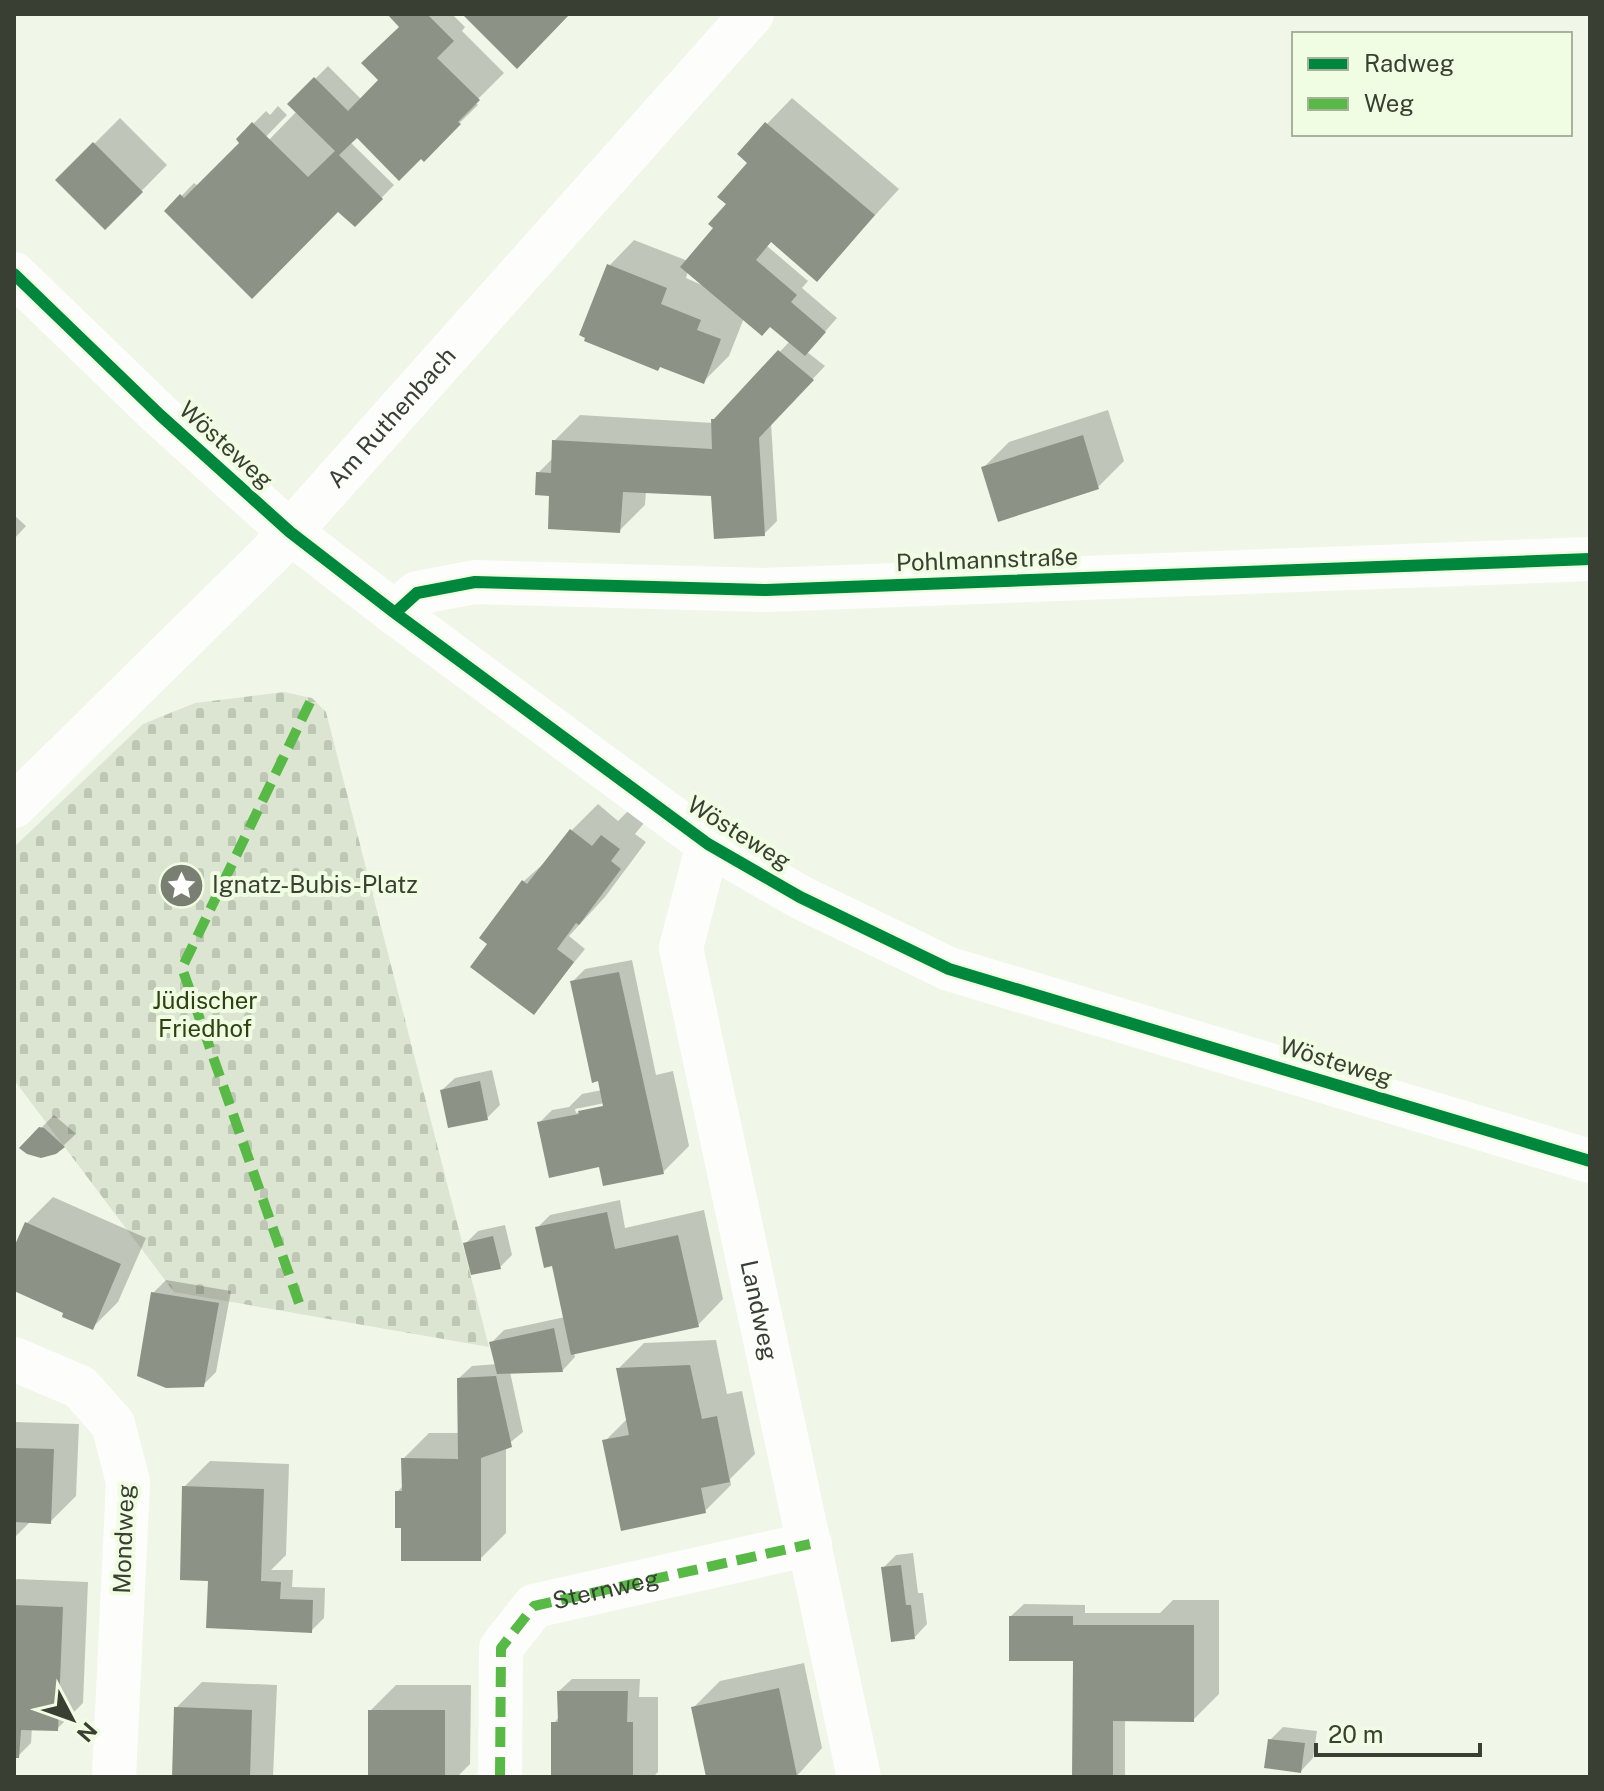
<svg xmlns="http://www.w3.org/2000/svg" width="1604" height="1791" viewBox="0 0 1604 1791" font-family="'Public Sans',sans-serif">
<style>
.cemetery{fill:url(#cemetery-stones)}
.shadow{fill:#0003;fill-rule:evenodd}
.building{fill:#8d9287}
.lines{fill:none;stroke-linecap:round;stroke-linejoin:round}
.street{stroke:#fdfefc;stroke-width:44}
.quiet{stroke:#58b947;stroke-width:10;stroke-dasharray:20 10;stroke-linecap:butt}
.cycleway-casing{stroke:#f0fde2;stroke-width:17}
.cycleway{stroke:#00873e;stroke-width:12}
.labels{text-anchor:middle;stroke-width:8;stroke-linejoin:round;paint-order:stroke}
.street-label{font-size:24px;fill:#3a3f34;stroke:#f0fde2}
.poi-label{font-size:24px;fill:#3a3f34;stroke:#f0fde2;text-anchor:start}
.park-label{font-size:24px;fill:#2e4112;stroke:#f0fde2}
</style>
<defs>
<pattern id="cemetery-stones" width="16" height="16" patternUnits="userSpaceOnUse" patternTransform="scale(2)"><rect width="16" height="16" fill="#dce5d1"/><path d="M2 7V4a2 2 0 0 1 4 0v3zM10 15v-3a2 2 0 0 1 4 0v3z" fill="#bec6b4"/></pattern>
</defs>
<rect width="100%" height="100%" fill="#f0f7e8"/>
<path class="cemetery" d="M284 692 312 698 326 712 489 1347 174 1292 14 1080V847L143 724 195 703Z"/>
<path class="shadow" d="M389 14H452L465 27 462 31 504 73 475 102 478 105 441 141 356 135 350 142 394 185 355 225 339 209 167 211 194 183 198 186 242 143 238 139 266 111 270 115 278 106 287 115 260 143 263 146 297 111 290 104 328 66 361 99 381 80 402 26Z
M792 98 899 189 817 279 788 224 767 246 808 281 802 288 837 318 807 352 825 366 771 423 777 521 764 534 715 490 646 491 645 505 619 531 551 494 538 473 553 458 554 441 580 415 713 423 790 341 771 325 744 318 729 356 703 382 609 266 634 240 688 261 716 228 767 124ZM688 271 704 286 686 278Z
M120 118 167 165 105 228 58 180Z
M1108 410 1124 461 1098 487 983 468 1009 442Z
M14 515 26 526 14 539Z
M598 804 618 821 628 811 644 823 635 834 646 842 605 897 569 936 585 949 533 1013 490 944 482 938 524 881 551 857 572 830Z
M632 960 656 1075 673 1071 689 1146 663 1172 601 1165 539 1123 552 1110 569 1107 582 1094 602 1090 572 982 585 969ZM605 1103V1107L576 1113 575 1109Z
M492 1070 500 1105 487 1118 442 1090 455 1078Z
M54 1115 76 1134 63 1146 41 1128Z
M53 1197 146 1238 118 1302 92 1328 66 1311 14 1289V1252L27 1223Z
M620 1200 625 1228 704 1210 723 1299 698 1325 574 1352 575 1357 563 1370 510 1372 523 1432 506 1446V1533L480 1559 403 1526 397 1492 404 1485 403 1459 429 1433H460L459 1378 472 1366 497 1364 491 1343 504 1330 565 1317 553 1264 537 1228 550 1215Z
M505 1225 512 1255 500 1267 465 1244 478 1231Z
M166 1280 231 1291 216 1372 203 1385 153 1293Z
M716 1340 727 1394 742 1391 755 1454 730 1479 731 1485 705 1511 605 1441 628 1418 618 1369 644 1343Z
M14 1422 79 1424 76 1496 50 1522 31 1521 14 1538Z
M210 1461 289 1464 286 1555 271 1570H293L292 1587 325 1588 324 1618 311 1631 210 1582 184 1487Z
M913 1553 918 1593H923L927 1624 915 1637 883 1568 896 1555Z
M17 1579 88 1582 83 1703 57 1729 32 1728 31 1743 18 1756H14V1582Z
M1173 1600H1219V1694L1193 1720 1125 1719V1777H1074L1075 1656 1011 1616 1024 1604 1085 1605V1613H1160Z
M804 1663 822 1748 796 1777H708L694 1707 720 1681Z
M572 1679H640L639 1697H658V1772L653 1777H553L554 1723 559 1717V1691Z
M202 1682 277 1685 273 1777H174L176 1708Z
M396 1685H471L470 1764 457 1777H370V1711Z
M1283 1727 1317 1731 1313 1758 1301 1771 1270 1740Z"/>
<path class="building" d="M387 14H427L454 41 437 58 480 100 458 122 461 124 424 162 421 159 399 181 357 138 339 155 383 199 355 227 338 212 252 299 164 211 180 194 184 198 239 143 236 139 252 122 308 177 335 151 287 104 314 77 348 111 378 80 361 63 399 27Z
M462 14H570L517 69Z
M765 122 875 215 817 282 771 242 756 260 797 295 791 302 826 332 805 356 770 327 762 336 680 267 713 228 708 224 726 204 717 197 747 163 737 154Z
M93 142 143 192 105 230 55 180Z
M607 264 667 288 661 304 701 320 697 330 721 339 704 384 660 367 658 371 584 341 585 338 579 335Z
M778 350 814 380 759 438 765 536 714 539 711 496 623 492 620 533 548 529 549 496 535 495 536 472 551 473 552 440 712 449 711 419H714Z
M1083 435 1099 489 998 522 981 467Z
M570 829 592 846 601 835 620 849 611 861 621 869 579 925 576 923 557 949 574 962 534 1015 470 967 487 944 479 938 522 880 527 884Z
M619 972 664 1174 603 1186 599 1167 549 1178 537 1122 579 1114 578 1111 603 1106 598 1081 592 1083 570 981Z
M480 1081 488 1120 448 1128 440 1090Z
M39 1127 44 1128 65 1147 56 1154 41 1158 27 1154 19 1148Z
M607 1212 615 1249 678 1235 699 1327 571 1355 552 1266 544 1268 535 1227Z
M25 1222 121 1264 93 1330 62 1317 63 1313 14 1291V1247Z
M493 1236 501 1269 471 1275 463 1243Z
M151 1292 219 1303 204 1387 166 1388 137 1376Z
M554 1328 563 1372 497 1374 489 1342Z
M690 1365 702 1419 717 1416 730 1482 701 1488 706 1513 621 1531 602 1440 629 1435 616 1368Z
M496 1376 512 1447 481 1458V1561H401V1528H395V1491H402L401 1458 458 1459 457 1378Z
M14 1448 54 1449 51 1524 14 1522Z
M182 1486 264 1489 261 1581 281 1582 280 1599 313 1600 312 1633 206 1628 208 1581 180 1580Z
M901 1565 906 1605H911L915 1639 891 1642 881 1567Z
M14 1605 63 1607 58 1731 21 1730 19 1758H14Z
M1009 1616H1073V1625H1194V1722L1113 1721V1777H1072L1073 1661H1009Z
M779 1688 797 1776 706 1777 691 1707Z
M557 1691H628L627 1722H633V1777H551V1722H558Z
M174 1707 252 1710 250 1777H172Z
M368 1710H445V1777H368Z
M1268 1739 1305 1743 1301 1773 1264 1768Z"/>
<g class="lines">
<g class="street">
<path d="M14 274 160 415 290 532 395 613 708 844 800 897 949 969 1590 1161"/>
<path d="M395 613 417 593 475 582 766 590 1590 559"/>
<path id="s1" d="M14 806 272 552 752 14"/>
<path id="s2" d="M708 844 681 948 859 1777"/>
<path d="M14 1359 80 1387 113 1424 128 1482 114 1777"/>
<path id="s3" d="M500 1777 501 1648 534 1606 810 1544"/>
</g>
<path class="quiet" d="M299 1303 182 968 312 698
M500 1777 501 1648 534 1606 810 1544"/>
<defs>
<path id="cycleway" d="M14 274 160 415 290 532 395 613 708 844 800 897 949 969 1590 1161
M395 613 417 593 475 582 766 590 1590 559"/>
</defs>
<use href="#cycleway" class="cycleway-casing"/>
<use href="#cycleway" class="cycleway"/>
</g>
<defs>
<symbol id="sight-disc" viewBox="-11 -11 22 22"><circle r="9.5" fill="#7a7f73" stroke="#f0fde2"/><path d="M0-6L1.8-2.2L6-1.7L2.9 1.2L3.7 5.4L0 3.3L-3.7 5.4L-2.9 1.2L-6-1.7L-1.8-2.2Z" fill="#fff"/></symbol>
</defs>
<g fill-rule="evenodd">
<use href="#sight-disc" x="156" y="860" width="51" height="51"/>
</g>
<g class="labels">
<g class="street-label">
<text dy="8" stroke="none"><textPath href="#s1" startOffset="542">Am Ruthenbach</textPath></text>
<text transform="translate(226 445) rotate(42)" y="8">Wösteweg</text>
<text transform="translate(987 560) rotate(-2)" y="8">Pohlmannstraße</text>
<text transform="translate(739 833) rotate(32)" y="8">Wösteweg</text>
<text transform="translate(1336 1062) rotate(17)" y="8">Wösteweg</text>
<text dy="8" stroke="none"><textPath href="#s2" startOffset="478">Landweg</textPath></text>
<text transform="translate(124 1539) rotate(-88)" y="8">Mondweg</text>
<text dy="8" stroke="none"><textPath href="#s3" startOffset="256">Sternweg</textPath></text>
</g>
<g class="poi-label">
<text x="212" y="893">Ignatz-Bubis-Platz</text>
</g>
<g class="park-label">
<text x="205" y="1009">Jüdischer<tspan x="205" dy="28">Friedhof</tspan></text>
</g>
</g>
<rect width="1604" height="1791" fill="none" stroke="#3a3f34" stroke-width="32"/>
<rect x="1292" y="32" width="280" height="104" fill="#f0fde2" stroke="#a7b19c" stroke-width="2"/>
<rect x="1308" y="58" width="40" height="12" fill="#00873e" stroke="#a7b19c" stroke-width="2"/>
<text x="1364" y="72" font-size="24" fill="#3a3f34">Radweg</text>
<rect x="1308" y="98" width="40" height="12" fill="#58b947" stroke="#a7b19c" stroke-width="2"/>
<text x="1364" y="112" font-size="24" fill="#3a3f34">Weg</text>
<g transform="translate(72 1719) rotate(131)" stroke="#f0fde2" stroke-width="6" paint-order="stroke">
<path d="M0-6L14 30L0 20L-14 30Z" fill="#3a3f34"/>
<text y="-12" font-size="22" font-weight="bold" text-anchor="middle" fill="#3a3f34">N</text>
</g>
<path d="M1316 1743v12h164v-12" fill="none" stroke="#3a3f34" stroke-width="4"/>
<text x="1328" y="1743" font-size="24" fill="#3a3f34" stroke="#f0fde2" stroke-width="6" paint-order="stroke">20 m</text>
</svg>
